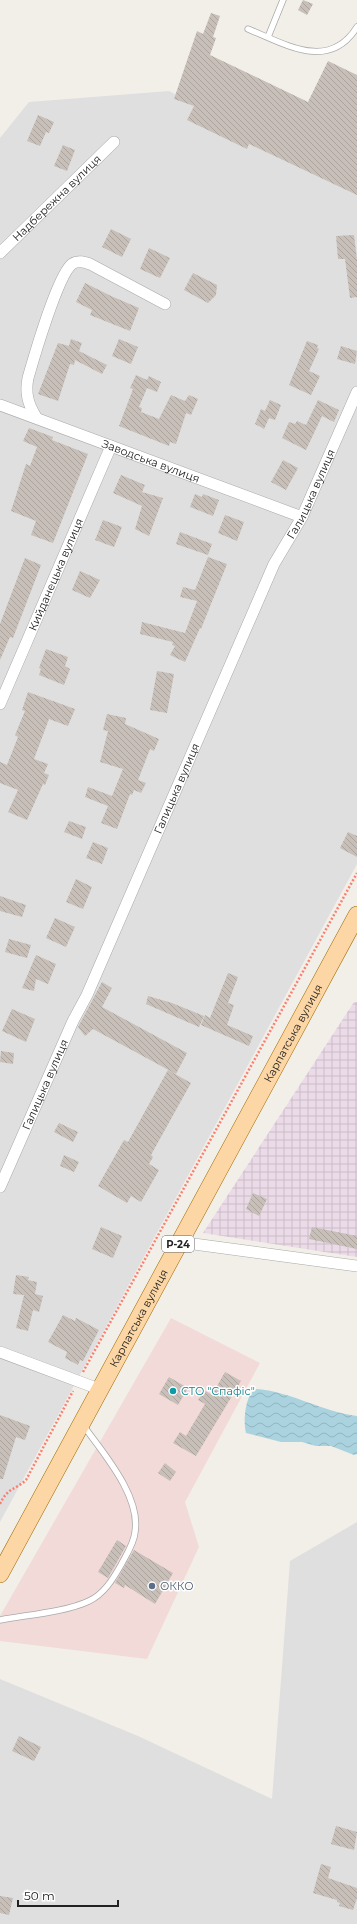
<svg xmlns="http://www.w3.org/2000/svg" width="357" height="1924" viewBox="0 0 357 1924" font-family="Montserrat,sans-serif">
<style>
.residential{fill:#e0dfdf}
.commercial{fill:#f2dad9}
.industrial{fill:url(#industrial-grid)}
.water{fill:url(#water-waves)}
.building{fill:url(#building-back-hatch)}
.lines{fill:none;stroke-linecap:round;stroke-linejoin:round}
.service-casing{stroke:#a9a9a9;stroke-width:7}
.minor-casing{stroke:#a9a9a9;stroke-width:12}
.primary-casing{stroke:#a06b00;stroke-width:18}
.path{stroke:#fa8072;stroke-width:2.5;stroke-dasharray:2 2;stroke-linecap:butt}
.service{stroke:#fff;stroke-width:5.5}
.minor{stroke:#fff;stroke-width:11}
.primary{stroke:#fcd6a4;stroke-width:17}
.culture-dot{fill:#0f9aa8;stroke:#fff;stroke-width:1.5}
.service-dot{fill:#5c6f8a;stroke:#fff;stroke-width:1.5}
.labels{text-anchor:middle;stroke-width:3;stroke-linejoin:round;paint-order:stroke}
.shield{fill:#fff;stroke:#646464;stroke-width:1}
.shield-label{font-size:10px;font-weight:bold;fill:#222}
.street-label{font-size:11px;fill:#222;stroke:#fff}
.culture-label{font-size:11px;fill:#0d838f;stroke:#fff;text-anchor:start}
.service-label{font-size:11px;fill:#4e5e75;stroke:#fff;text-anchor:start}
</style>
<defs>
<pattern id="industrial-grid" width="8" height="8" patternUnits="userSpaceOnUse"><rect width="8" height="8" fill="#ebdbe8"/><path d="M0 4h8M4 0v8" fill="none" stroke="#c9bcc7"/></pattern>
<pattern id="water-waves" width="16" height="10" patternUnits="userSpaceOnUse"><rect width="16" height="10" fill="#aad3df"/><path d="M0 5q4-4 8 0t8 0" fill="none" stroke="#92b5bf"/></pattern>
<pattern id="building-back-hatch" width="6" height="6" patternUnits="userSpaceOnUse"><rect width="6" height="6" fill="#c7bfb8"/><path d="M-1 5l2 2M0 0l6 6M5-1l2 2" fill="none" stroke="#aba49e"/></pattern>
</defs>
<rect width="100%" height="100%" fill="#f2efe9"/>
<path class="residential" d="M169 91 357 185V864L0 1522V138L29 102Z
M357 1522V1924H0V1679L138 1736 272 1799 290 1561Z"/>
<path class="commercial" d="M171 1318 260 1363 185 1502 199 1547 147 1659 0 1641V1616Z"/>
<path class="industrial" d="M354 1002H357V1257L203 1233Z"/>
<path class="water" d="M257 1389C292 1392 323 1412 357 1416V1454L354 1455 331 1446H316L302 1442H281L246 1433C243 1423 245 1392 257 1389Z"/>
<path class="building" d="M303 0 313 4 307 15 298 10Z
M211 13 220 16 213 37 216 38 210 55 308 102 328 61 357 75V195L249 144 247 149 187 120 194 106 174 99 197 31 203 34Z
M38 115 54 122 49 133 46 132 40 146 27 141Z
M63 145 75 150 67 171 54 166Z
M111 229 131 239 122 257 102 247Z
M354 235 357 260V297L350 298 345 259H338L336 236Z
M149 248 170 258 160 278 140 269Z
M193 273 217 285 216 295 208 303 184 290Z
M85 283 111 296 139 308 130 331 90 315 92 310 76 302Z
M71 339 82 343 79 351 107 365 102 374 75 360 74 365 70 364 58 401 38 394 58 343 69 346Z
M119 339 138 347 131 364 112 356Z
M307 341 318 345 317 348 319 349 309 371 320 376 311 395 289 385Z
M341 346 357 351 355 364 337 359Z
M136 375 147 380 149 376 161 382 157 392 147 388 139 407 142 408 141 412 159 419 171 395 185 401 189 395 198 399 191 415 186 413 176 444 170 442 169 446 119 426 133 389 130 388Z
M270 400 281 405 275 420 269 418 264 429 255 424 261 409 265 411Z
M318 400 339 410 334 422 322 416 306 450 282 438 289 422 295 424 297 421 306 425Z
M29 428 53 437 52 440 88 454 53 543 31 535 36 521 11 511 26 464 30 466 37 447 23 441Z
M283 460 298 468 286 490 271 482Z
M121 475 145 485 142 492 163 498 149 536 135 529 142 506 113 493Z
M195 494 202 497 203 494 219 500 213 516 190 507Z
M225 515 244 522 237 541 218 533Z
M103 520 122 527 114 547 95 540Z
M180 532 212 544 208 555 176 544Z
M208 557 227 564 201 629 200 628 185 662 170 655 175 646 172 645 173 642 140 634 142 622 185 633 197 601 180 597 183 587 195 590Z
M25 558 41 565 13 638 10 637 0 660V624Z
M80 571 100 580 90 598 72 590Z
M46 649 68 657 65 666 70 669 64 685 39 675 41 669 39 668Z
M157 671 174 674 167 713 150 710Z
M28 692 75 709 68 726 49 719 34 759 48 764 44 773 49 775 45 785 43 784 27 820 8 812 18 790 0 783V762L7 765 18 737 15 735 25 711 22 710Z
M107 714 126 718 125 724 159 739 154 751 150 749 140 775 138 780 146 783 141 793 134 790 132 795 130 794 117 829 101 823 108 806 85 797 88 787 112 796 123 769 100 762 108 731 103 730Z
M69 821 86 827 82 839 64 832Z
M348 832 357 836V857L340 848Z
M93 842 108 848 102 864 86 858Z
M76 879 92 887 83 909 66 902Z
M0 896 26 905 22 917 0 911Z
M55 918 75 927 66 947 46 938Z
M9 939 31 945 27 958 5 952Z
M36 955 56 964 48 984 36 979 34 991 22 988Z
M228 973 238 977 228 1003 234 1005 227 1025 253 1036 249 1046 201 1025 205 1015 210 1018Z
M102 982 112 988 102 1007 187 1053 176 1074 93 1029 85 1036 78 1027Z
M148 996 172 1003 204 1016 199 1027 146 1004Z
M12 1009 35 1019 26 1042 2 1031Z
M1 1051 14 1053 13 1064 0 1062Z
M168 1070 191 1083 151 1155 153 1157 149 1164 159 1170 141 1202 131 1196 127 1203 98 1186 124 1140 128 1142Z
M59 1123 78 1132 73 1142 54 1132Z
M64 1155 79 1162 74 1172 60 1166Z
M253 1193 267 1199 259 1216 246 1209Z
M101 1227 122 1236 113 1258 92 1249Z
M312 1227 357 1236V1249L309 1239Z
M16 1275 29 1277 28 1280 37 1282 35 1294 43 1296 39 1312 33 1310 28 1331 16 1328 24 1295 13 1294Z
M63 1315 75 1321 76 1318 99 1330 83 1361 80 1360 78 1365 65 1358 67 1352 48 1342Z
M225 1372 241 1381 196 1456 173 1443 180 1432 186 1436 205 1404 198 1400 204 1390 212 1395Z
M169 1377 188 1388 178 1405 159 1394Z
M0 1415 30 1426 25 1440 16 1437 3 1479H0Z
M165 1463 176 1472 170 1481 158 1473Z
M117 1540 126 1546 108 1578 98 1572Z
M134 1550 173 1573 155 1604 125 1585 124 1588 115 1583Z
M19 1736 41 1747 34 1761 12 1751Z
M336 1826 357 1832 354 1850 331 1844Z
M321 1864 331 1867 328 1878 357 1888V1898L353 1910 339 1906 340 1903 337 1902V1900L313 1893Z
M0 1896 13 1898 9 1915 0 1913Z"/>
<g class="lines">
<defs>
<path id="service" d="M248 29C285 44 329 72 357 27
M268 37 283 0
M0 1620C26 1615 66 1612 89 1601 104 1594 113 1579 121 1565 126 1555 134 1544 135 1532 141 1496 103 1453 83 1425"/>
<g id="minor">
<path id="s1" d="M0 253 114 142"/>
<path id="s2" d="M0 405 302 517"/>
<path d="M36 417C28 404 25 393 28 378 34 357 58 275 72 264 78 260 84 262 90 264L165 304"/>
<path id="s3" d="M0 704 111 446"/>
<path id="s4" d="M0 1187 73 1021 87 995 274 564 302 517 357 392"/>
<path d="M179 1242 357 1266"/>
<path d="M0 1352 99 1389"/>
</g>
<g id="primary">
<path id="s5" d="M0 1574 357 915"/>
</g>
</defs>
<use href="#service" class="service-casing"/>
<use href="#minor" class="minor-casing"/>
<use href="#primary" class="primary-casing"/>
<path class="path" d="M83 1372 357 873
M0 1504C8 1487 14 1491 26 1480L73 1391"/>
<use href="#service" class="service"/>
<use href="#minor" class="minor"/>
<use href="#primary" class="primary"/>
</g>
<circle class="culture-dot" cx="173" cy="1391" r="4"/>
<circle class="service-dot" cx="152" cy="1586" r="4"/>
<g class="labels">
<rect class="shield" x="162" y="1236" width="32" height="16" rx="3"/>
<g class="shield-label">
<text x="178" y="1248">Р-24</text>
</g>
<g class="street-label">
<text dy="4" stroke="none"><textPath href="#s1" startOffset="79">Надбережна вулиця</textPath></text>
<text dy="4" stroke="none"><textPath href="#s2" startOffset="161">Заводська вулиця</textPath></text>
<text dy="4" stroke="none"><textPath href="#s4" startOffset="760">Галицька вулиця</textPath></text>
<text dy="4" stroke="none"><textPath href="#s3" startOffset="141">Кийданецька вулиця</textPath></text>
<text dy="4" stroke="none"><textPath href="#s4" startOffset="436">Галицька вулиця</textPath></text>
<text dy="4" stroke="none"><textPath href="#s5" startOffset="615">Карпатська вулиця</textPath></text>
<text dy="4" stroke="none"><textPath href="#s4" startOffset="112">Галицька вулиця</textPath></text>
<text dy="4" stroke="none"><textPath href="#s5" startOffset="291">Карпатська вулиця</textPath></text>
</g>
<g class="culture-label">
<text x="181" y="1395">СТО "Спафіс"</text>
</g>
<g class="service-label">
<text x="160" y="1590">ОККО</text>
</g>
</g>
<path d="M18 1900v6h100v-6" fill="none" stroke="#222222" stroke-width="2"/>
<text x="24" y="1900" font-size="12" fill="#222222" stroke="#ffffff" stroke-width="3" paint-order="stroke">50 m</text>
</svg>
